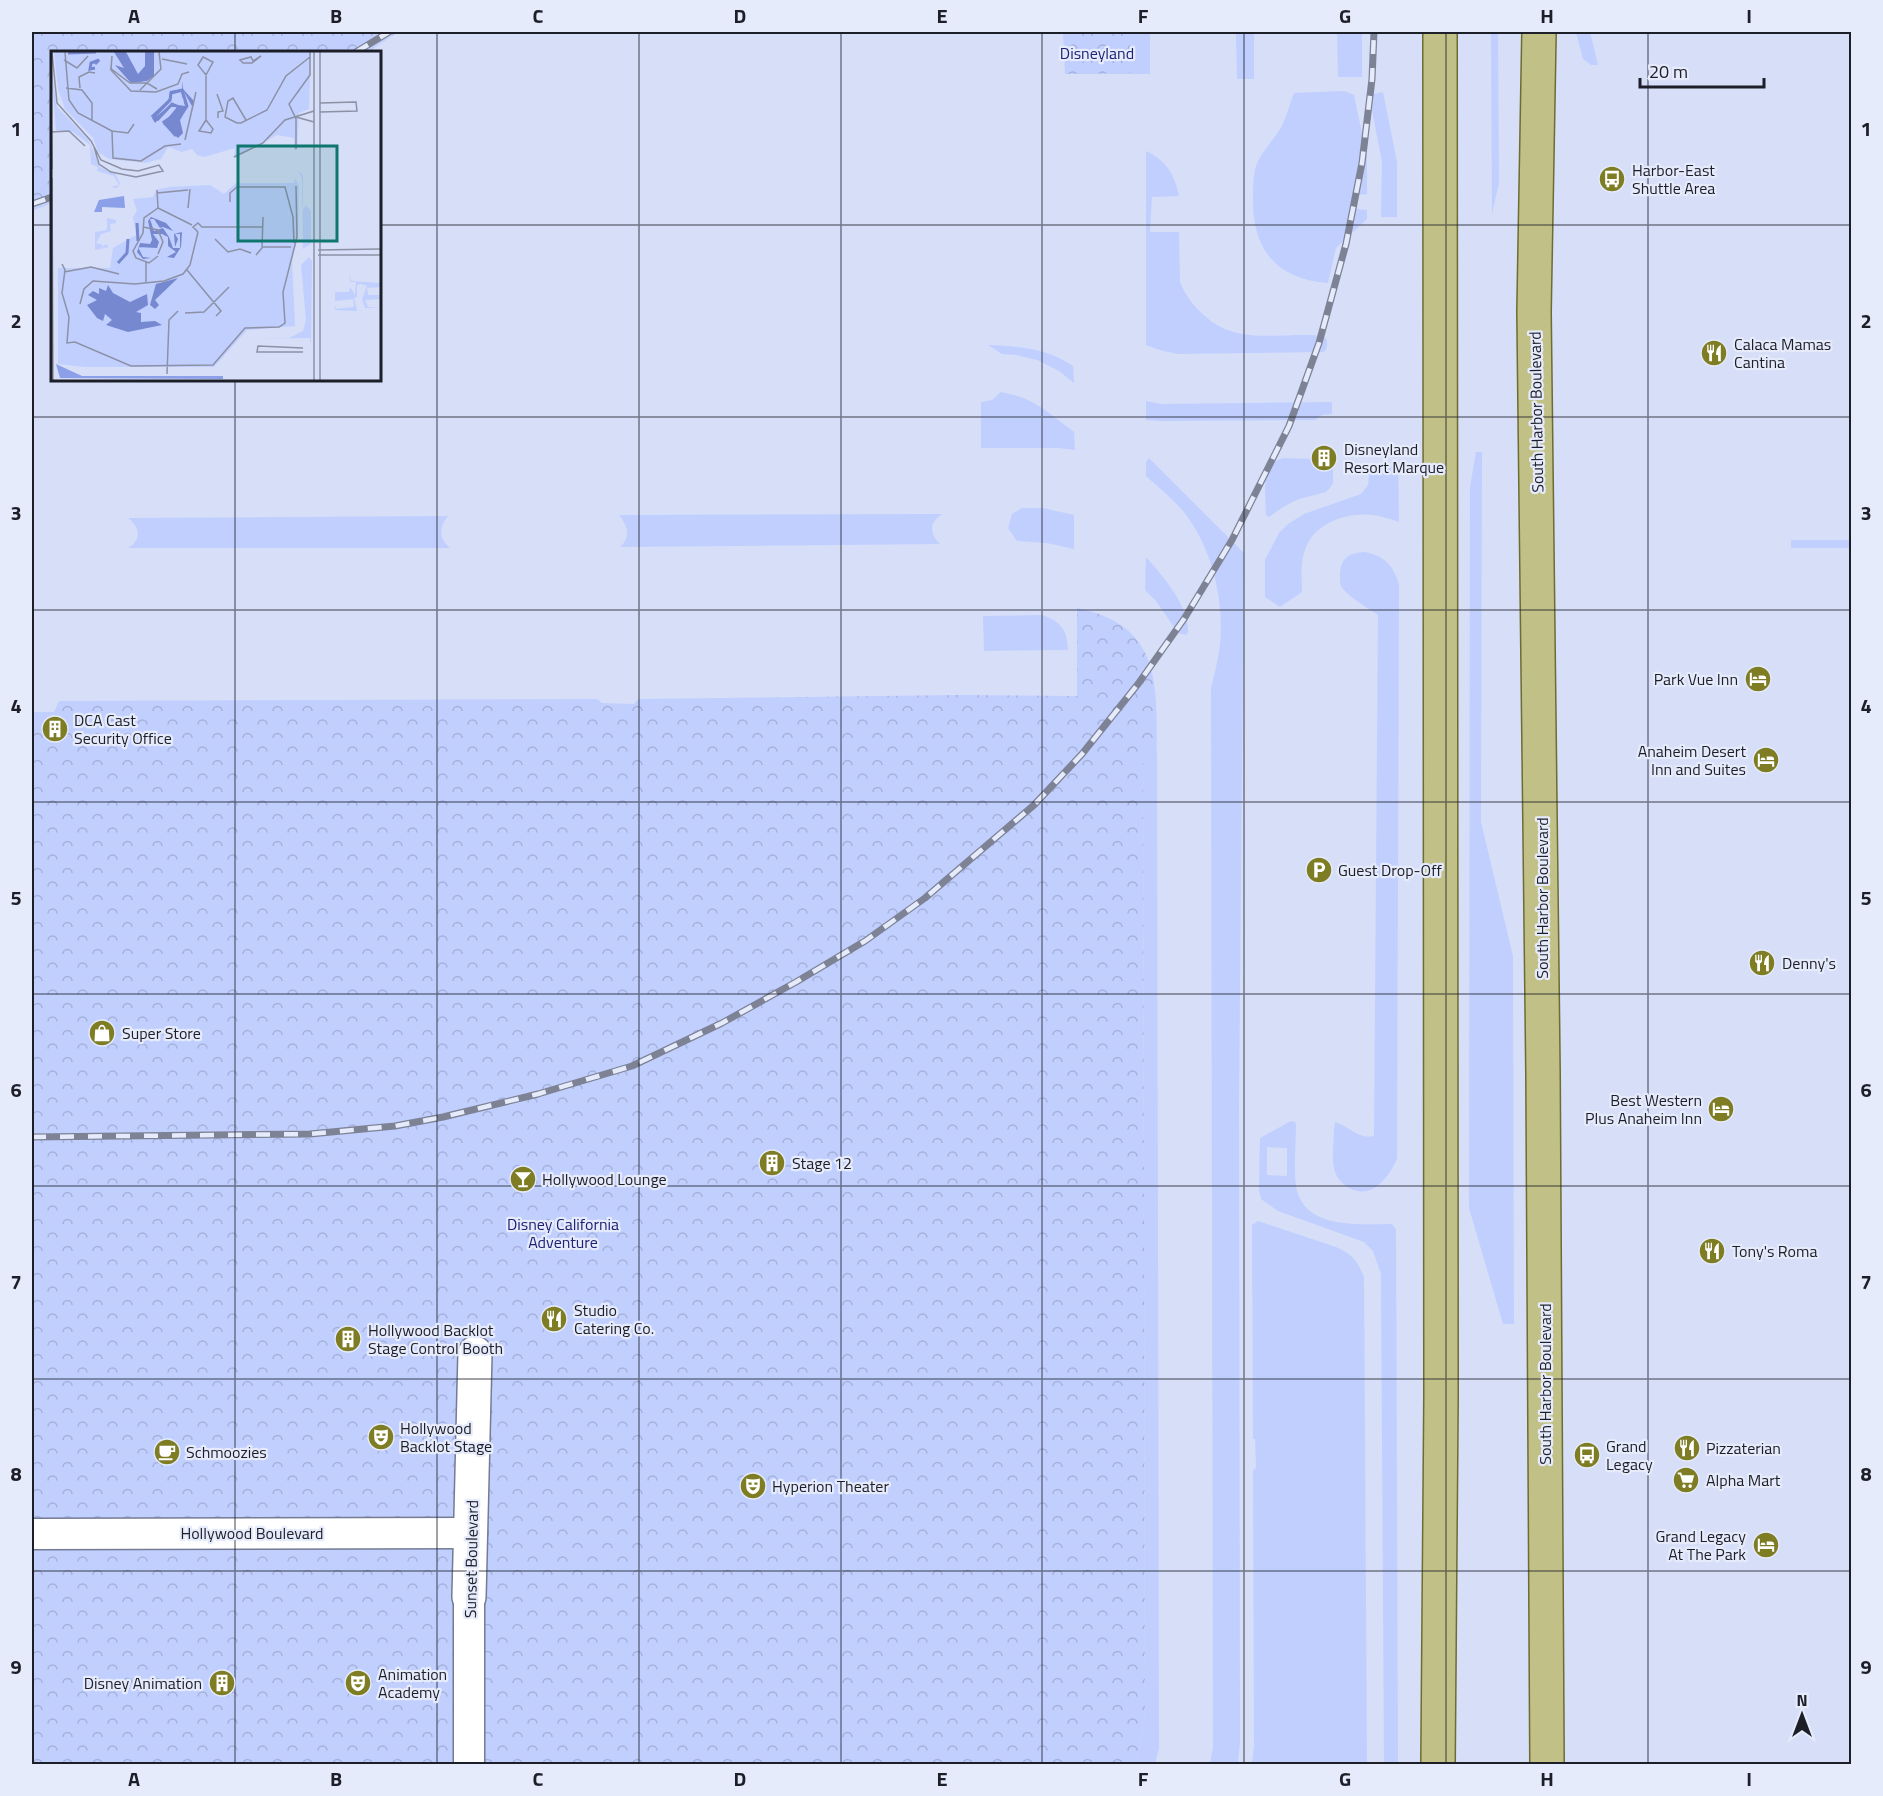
<svg xmlns="http://www.w3.org/2000/svg" width="1883" height="1796" viewBox="0 0 1883 1796" font-family="'Titillium Web',sans-serif">
<style>
.green{fill:#c1cfff;fill-rule:evenodd}
.park{fill:url(#park-crowns)}
.lines{fill:none;stroke-linecap:round;stroke-linejoin:round}
.pedestrian-casing{stroke:#747b93;stroke-width:33}
.minor-casing{stroke:#747b93;stroke-width:36}
.primary-casing{stroke:#6d6c32;stroke-width:36}
.pedestrian{stroke:#fff;stroke-width:30}
.minor{stroke:#fff;stroke-width:33}
.primary{stroke:#c1c087;stroke-width:33}
.rail-casing{stroke:#7d8294;stroke-width:7}
.rail{stroke:#e6ebfb;stroke-width:4.5;stroke-dasharray:14;stroke-linecap:butt}
.grid{fill:none;stroke:#1c1e28;stroke-width:1.5;stroke-opacity:0.55}
.labels{text-anchor:middle;stroke-width:4.5;stroke-linejoin:round;paint-order:stroke}
.park-label{font-size:16px;fill:#1d2277;stroke:#e6ebfb}
.poi-label{font-size:16px;fill:#1c1e28;stroke:#e6ebfb;text-anchor:start}
.street-label{font-size:16px;fill:#1c1e28;stroke:#e6ebfb}
.inset-river{fill:none;stroke:#7688d0;stroke-width:3}
.inset-road{fill:none;stroke:#8c91a5;stroke-width:1.5}
.view{fill:#0f766e;fill-opacity:0.15;stroke:#0f766e;stroke-width:3}
.inset-edge{fill:none;stroke:#1c1e28;stroke-width:3}
.neatline{fill:none;stroke:#1c1e28;stroke-width:2}
.grid-label{font-size:20px;text-anchor:middle;font-weight:bold;fill:#1c1e28}
</style>
<defs>
<pattern id="park-crowns" width="20" height="18" patternUnits="userSpaceOnUse" patternTransform="scale(1.5)"><rect width="20" height="18" fill="#c1cfff"/><path d="M2 6a3 3 0 1 1 6 0M12 15a3 3 0 1 1 6 0" fill="none" stroke="#a5b1db"/></pattern>
</defs>
<rect width="100%" height="100%" fill="#d6def8"/>
<path class="green" d="M1063 32H1070L1071 65H1130V32H1150V74H1065Z
M1236 32H1254V79H1237Z
M1337 32H1362V77H1338Z
M1491 32H1498L1499 183 1492 214Z
M1576 32H1590L1598 65H1591L1583 59Z
M1344 91 1354 95 1367 157V194L1358 195 1357 209 1367 210V219L1336 248 1328 283C1276 279 1252 249 1253 198 1253 189 1253 179 1255 170 1258 156 1271 143 1279 131 1286 120 1289 105 1294 93Z
M1383 92 1397 162V217H1381L1382 162 1369 95Z
M1146 151C1166 160 1175 175 1179 196L1152 197 1150 232H1179L1180 282C1185 295 1194 307 1205 316 1238 347 1284 331 1323 336 1329 339 1328 348 1324 352L1177 354 1160 350 1146 345Z
M988 345C1019 346 1046 348 1073 366L1074 383 1059 371 1037 360 1016 355 1002 354Z
M1001 392C1035 398 1048 413 1074 432L1075 450 1059 448H981V402L992 400Z
M1146 401 1161 404 1332 402V414L1322 415 1315 420 1162 421 1146 420Z
M1476 452H1482L1481 822 1513 956 1514 1324H1503L1469 1208 1470 487Z
M1149 458 1244 553 1239 1102 1240 1741 1238 1764H1210L1213 1748 1211 688C1214 676 1217 664 1219 652 1226 605 1213 548 1183 511 1172 498 1158 487 1146 476V462Z
M1283 458 1315 459 1318 466 1333 467V483L1330 488 1326 492 1299 499 1283 507 1269 517 1266 515C1266 495 1259 464 1283 458Z
M1370 465H1398L1399 522C1390 519 1381 516 1372 515 1346 512 1313 524 1305 550 1300 563 1302 578 1302 592L1280 607 1265 597V560L1279 533 1288 524 1304 514 1361 494 1368 485Z
M1022 508H1043L1074 515V549L1047 543 1017 541 1008 528 1012 514Z
M943 514C928 521 930 535 940 544L620 547C631 537 628 526 619 515Z
M448 516C439 527 438 538 450 548H128C142 540 140 527 128 518Z
M1791 540H1851V548H1791Z
M1365 552C1385 556 1394 566 1399 585L1397 1159C1389 1176 1374 1199 1351 1189 1344 1185 1338 1180 1335 1172 1331 1159 1334 1142 1334 1129L1335 1122C1348 1126 1360 1140 1374 1136L1378 615C1367 607 1353 600 1344 590 1340 586 1340 582 1340 577 1340 559 1347 553 1365 552Z
M1146 557C1162 575 1190 607 1188 632L1186 635 1178 633 1156 601 1145 590Z
M1042 615C1062 622 1067 630 1068 650L984 651 983 616Z
M1143 755H1157L1159 1748 1155 1764H1137L1145 1714Z
M1291 1121 1295 1122 1296 1125C1296 1143 1293 1175 1297 1191 1308 1230 1361 1224 1392 1224L1396 1229 1398 1764H1384L1381 1274 1373 1251 1364 1242 1278 1211 1261 1199 1259 1190 1260 1138ZM1267 1147 1287 1148V1176L1267 1175Z
M1258 1221 1336 1247C1353 1255 1357 1260 1364 1277L1367 1764H1252L1254 1746 1253 1470 1256 1468 1255 1439H1253L1252 1225Z"/>
<path class="park" d="M32 32H398L368 52H52V203L32 211Z
M1070 32H1130V73L1065 74 1071 65Z
M1077 608C1163 626 1156 684 1157 755L1143 756 1145 1714 1137 1764H32V712H54L59 701 597 699 602 703 634 704 638 699 959 695 1077 696Z"/>
<g class="lines">
<defs>
<path id="pedestrian" d="M32 1534 472 1533
M469 1597V1764"/>
<path id="minor" d="M469 1597 475 1353"/>
<path id="primary" d="M1539 32 1534 312 1543 1074 1547 1764
M1438 1764 1441 1398 1440 32"/>
</defs>
<use href="#pedestrian" class="pedestrian-casing"/>
<use href="#minor" class="minor-casing"/>
<use href="#primary" class="primary-casing"/>
<use href="#pedestrian" class="pedestrian"/>
<use href="#minor" class="minor"/>
<use href="#primary" class="primary"/>
<defs>
<path id="rail" d="M356 52 389 32
M32 204 52 197
M32 1137 310 1134 395 1126 443 1117 538 1094 632 1066 722 1023 796 982 865 941 925 898 1034 805 1082 754 1138 684 1184 619 1232 540 1289 426 1319 343 1346 244 1362 163 1372 79 1374 32"/>
</defs>
<use href="#rail" class="rail-casing"/>
<use href="#rail" class="rail"/>
</g>
<path class="grid" d="M235 32V52M437 32V1764M639 32V1764M841 32V1764M1042 32V1764M1244 32V1764M1446 32V1764M1648 32V1764M32 225H52M380 225H1852M235 380V1764M32 417H1852M32 610H1852M32 802H1852M32 994H1852M32 1186H1852M32 1379H1852M32 1571H1852"/>
<defs>
<symbol id="bus-disc" viewBox="-11 -11 22 22"><circle r="9.5" fill="#7e7d24" stroke="#e6ebfb"/><path d="M-5-6H5V4H4V6H2V4H-2V6H-4V4H-5ZM-3.5-4V0h7V-4ZM-3.5 1.2v1.5H-2V1.2ZM2 1.2v1.5H3.5V1.2Z" fill="#fff"/></symbol>
<symbol id="restaurant-disc" viewBox="-11 -11 22 22"><circle r="9.5" fill="#7e7d24" stroke="#e6ebfb"/><path d="M-5-6h1v4h1v-4h1v4h1v-4h1v5L-1.5 .5V6h-2V.5L-5-1ZM5-6V6H3V1.5H1.5Q1.5-4 5-6Z" fill="#fff"/></symbol>
<symbol id="building-disc" viewBox="-11 -11 22 22"><circle r="9.5" fill="#7e7d24" stroke="#e6ebfb"/><path d="M-4-6H4V6H1V3H-1V6H-4ZM-2.5-4.3h1.7v1.8h-1.7ZM.8-4.3h1.7v1.8H.8ZM-2.5-1h1.7V.8h-1.7ZM.8-1h1.7V.8H.8Z" fill="#fff"/></symbol>
<symbol id="hotel-disc" viewBox="-11 -11 22 22"><circle r="9.5" fill="#7e7d24" stroke="#e6ebfb"/><path d="M-6-4.5h1.5V1H6V5H4.5V3h-9V5H-6ZM-4 0a1.8 1.8 0 1 1 3.6 0ZM.5 0V-2.5h3Q6-2.5 6 0Z" fill="#fff"/></symbol>
<symbol id="parking-disc" viewBox="-11 -11 22 22"><circle r="9.5" fill="#7e7d24" stroke="#e6ebfb"/><path d="M-3.5-5.5H1a3.5 3.5 0 0 1 0 7H-1V5.5H-3.5ZM-1-3.4V-.6H.8a1.4 1.4 0 0 0 0-2.8Z" fill="#fff"/></symbol>
<symbol id="shop-disc" viewBox="-11 -11 22 22"><circle r="9.5" fill="#7e7d24" stroke="#e6ebfb"/><path d="M-5-2.5h2.3a2.7 3.5 0 0 1 5.4 0H5L5.5 6h-11ZM-1.5-2.5h3a1.5 2.3 0 0 0-3 0Z" fill="#fff"/></symbol>
<symbol id="bar-disc" viewBox="-11 -11 22 22"><circle r="9.5" fill="#7e7d24" stroke="#e6ebfb"/><path d="M-6-5H6L.8 .8V4.5H3.5V6h-7V4.5H-.8V.8Z" fill="#fff"/></symbol>
<symbol id="theatre-disc" viewBox="-11 -11 22 22"><circle r="9.5" fill="#7e7d24" stroke="#e6ebfb"/><path d="M-5-5.5Q0-4 5-5.5V0Q5 5 0 6Q-5 5-5 0ZM-3.3-2.5H-1v1.5H-3.3ZM1-2.5H3.3v1.5H1ZM-2.8 1Q0 5.5 2.8 1Z" fill="#fff"/></symbol>
<symbol id="cafe-disc" viewBox="-11 -11 22 22"><circle r="9.5" fill="#7e7d24" stroke="#e6ebfb"/><path d="M-5.5-4.5H6V0H3Q3 3.5 0 3.5H-2.5Q-5.5 3.5-5.5 0ZM3-3.2v2h1.7v-2ZM-6 4.5H4V6H-6Z" fill="#fff"/></symbol>
<symbol id="supermarket-disc" viewBox="-11 -11 22 22"><circle r="9.5" fill="#7e7d24" stroke="#e6ebfb"/><path d="M-6-5.5h2.5l.6 2H6L4.5 2H-2.5L-4.4-4H-6ZM-1.5 3.2a1.3 1.3 0 1 0 .1 0ZM3 3.2a1.3 1.3 0 1 0 .1 0Z" fill="#fff"/></symbol>
</defs>
<g fill-rule="evenodd">
<use href="#bus-disc" x="1597" y="164" width="30" height="30"/>
<use href="#restaurant-disc" x="1699" y="338" width="30" height="30"/>
<use href="#building-disc" x="1309" y="443" width="30" height="30"/>
<use href="#hotel-disc" x="1743" y="664" width="30" height="30"/>
<use href="#building-disc" x="40" y="714" width="30" height="30"/>
<use href="#hotel-disc" x="1751" y="745" width="30" height="30"/>
<use href="#parking-disc" x="1304" y="855" width="30" height="30"/>
<use href="#restaurant-disc" x="1747" y="948" width="30" height="30"/>
<use href="#shop-disc" x="87" y="1018" width="30" height="30"/>
<use href="#hotel-disc" x="1706" y="1094" width="30" height="30"/>
<use href="#building-disc" x="757" y="1148" width="30" height="30"/>
<use href="#bar-disc" x="508" y="1164" width="30" height="30"/>
<use href="#restaurant-disc" x="1697" y="1236" width="30" height="30"/>
<use href="#restaurant-disc" x="539" y="1304" width="30" height="30"/>
<use href="#building-disc" x="333" y="1324" width="30" height="30"/>
<use href="#theatre-disc" x="366" y="1422" width="30" height="30"/>
<use href="#restaurant-disc" x="1672" y="1433" width="30" height="30"/>
<use href="#cafe-disc" x="152" y="1437" width="30" height="30"/>
<use href="#bus-disc" x="1572" y="1440" width="30" height="30"/>
<use href="#supermarket-disc" x="1671" y="1465" width="30" height="30"/>
<use href="#theatre-disc" x="738" y="1471" width="30" height="30"/>
<use href="#hotel-disc" x="1751" y="1530" width="30" height="30"/>
<use href="#building-disc" x="207" y="1668" width="30" height="30"/>
<use href="#theatre-disc" x="343" y="1668" width="30" height="30"/>
</g>
<g class="labels">
<g class="park-label">
<text x="1097" y="59">Disneyland</text>
<text x="563" y="1230">Disney California<tspan x="563" dy="18">Adventure</tspan></text>
</g>
<g class="poi-label">
<text x="1632" y="176">Harbor-East<tspan x="1632" dy="18">Shuttle Area</tspan></text>
<text x="1734" y="350">Calaca Mamas<tspan x="1734" dy="18">Cantina</tspan></text>
<text x="1344" y="455">Disneyland<tspan x="1344" dy="18">Resort Marque</tspan></text>
<text x="1738" y="685" text-anchor="end">Park Vue Inn</text>
<text x="74" y="726">DCA Cast<tspan x="74" dy="18">Security Office</tspan></text>
<text x="1746" y="757" text-anchor="end">Anaheim Desert<tspan x="1746" dy="18">Inn and Suites</tspan></text>
<text x="1338" y="876">Guest Drop-Off</text>
<text x="1782" y="969">Denny's</text>
<text x="122" y="1039">Super Store</text>
<text x="1702" y="1106" text-anchor="end">Best Western<tspan x="1702" dy="18">Plus Anaheim Inn</tspan></text>
<text x="792" y="1169">Stage 12</text>
<text x="542" y="1185">Hollywood Lounge</text>
<text x="1732" y="1257">Tony's Roma</text>
<text x="574" y="1316">Studio<tspan x="574" dy="18">Catering Co.</tspan></text>
<text x="368" y="1336">Hollywood Backlot<tspan x="368" dy="18">Stage Control Booth</tspan></text>
<text x="400" y="1434">Hollywood<tspan x="400" dy="18">Backlot Stage</tspan></text>
<text x="1606" y="1452">Grand<tspan x="1606" dy="18">Legacy</tspan></text>
<text x="1706" y="1454">Pizzaterian</text>
<text x="186" y="1458">Schmoozies</text>
<text x="1706" y="1486">Alpha Mart</text>
<text x="772" y="1492">Hyperion Theater</text>
<text x="1746" y="1542" text-anchor="end">Grand Legacy<tspan x="1746" dy="18">At The Park</tspan></text>
<text x="378" y="1680">Animation<tspan x="378" dy="18">Academy</tspan></text>
<text x="202" y="1689" text-anchor="end">Disney Animation</text>
</g>
<g class="street-label">
<text transform="translate(1536 412) rotate(-91)" y="6">South Harbor Boulevard</text>
<text transform="translate(1542 898) rotate(-90)" y="6">South Harbor Boulevard</text>
<text transform="translate(1545 1384) rotate(-90)" y="6">South Harbor Boulevard</text>
<text x="252" y="1539">Hollywood Boulevard</text>
<text transform="translate(471 1559) rotate(-89)" y="6">Sunset Boulevard</text>
</g>
</g>
<g transform="translate(51 51)">
<rect width="330" height="330" fill="#d6def8"/>
<path d="M0 18 6 56 37 88 49 116 65 124 69 133 66 137 60 136 68 134 63 125 46 120 47 116 40 113 39 94 22 81 5 79ZM247 120 252 124V159L255 154 260 160V193L252 198 251 127ZM56 167 65 169V172L59 173 60 180 50 183 45 192 52 194 50 198 55 193 58 196 44 199V181L56 179ZM258 206 261 210 260 296 259 287 199 288 238 287 252 280 255 269 250 214ZM298 222 300 230 330 232V236L316 237 317 244H330V248L314 249 317 256 330 257H314L311 248 316 235 310 233 306 234V246L303 247 306 260 284 259 283 254 285 258 303 256 302 248 284 250V241H298L299 236 304 244 305 231H299Z" fill="#c1cfff"/>
<path d="M73 145 74 157 51 156V161H43L48 149ZM5 313 31 325H172V328L9 327Z" fill="#8c9fe9"/>
<path d="M3 1H260L258 58 248 62 246 99H243V87L226 84 183 107 184 97 153 106 146 104 141 98 131 101 117 96 110 108 94 112 58 108 47 101 42 87 14 58 7 38ZM244 127 248 135 247 185 241 210 244 275 196 279 163 316H33L7 313V217H59L62 197 85 184 82 166 86 160 82 148 102 146 105 139 118 136 159 134 173 143 185 132H243Z" fill="#c1cfff"/>
<path d="M63 1H75L87 23 94 15V1H103V25L96 30 80 32 64 14 73 17ZM132 30V38L142 49V57L133 41 132 49 137 55 129 69 132 82 127 87 112 73 126 56H120L104 72 101 67 118 48 119 40 131 38ZM130 41 134 55 120 53 105 66 120 50 121 43ZM100 166 115 172 122 180 112 176 109 177 103 168H99L103 180 112 177 118 186 122 197H129V183H124L127 188 124 196 123 183 131 181 130 196 123 207 116 206 125 201 117 195V186L111 183H102L108 191 106 197 87 196 92 206 100 207 92 208 86 201 89 192 99 193 101 189 97 170ZM127 227 104 249 108 254 104 258 99 254 105 233ZM57 234 62 242 79 251 96 243 97 254 85 261 90 262V271L104 270 111 274 77 281 55 274 61 269 54 263 52 270 46 267 36 254 46 249 37 244 42 240 48 243V237L55 240Z" fill="#7688d0" fill-rule="evenodd"/>
<path class="inset-river" d="M69 1 78 24 90 29 100 22 101 1M17 2 45 1M44 17 39 18 40 12 48 9 44 13M131 39 136 55 127 69 129 82 124 84 113 71 129 60 128 56 121 53 107 68 102 65 119 49 120 42ZM86 172 87 190M67 212 76 202 77 188"/>
<path class="inset-road" d="M1 1 6 52 40 90 50 109 71 118 87 120 108 114 112 120 85 126 60 121 48 113 43 96M14 1 18 49 27 62 61 80 62 107 90 110 114 95 130 93M269 1V329M61 5 60 19 80 40 105 41 127 33 131 23 138 21M210 5 201 12H192L189 9 200 6 202 10ZM152 6 162 11 155 24 147 14ZM111 8 136 13M13 9 26 17 37 5M59 17 79 32H96L106 38M155 22V69M155 24V69L162 78 160 82 148 80 155 69M15 37 31 39 41 52V69M29 37 28 26 38 21 44 22M89 39 110 18 108 1M166 43 172 60 167 61V67M269 52 305 51 306 60 269 61M0 60 1 118M245 66 263 71M195 69 182 47 177 50 174 66 186 72H190L216 59 235 25 259 6M61 80 77 82 83 73M0 81 18 80 34 95M134 89 145 41M245 98V68L238 53 259 24V1M183 106 212 92 234 69 263 60M1 127 2 329M106 139 107 157M106 142 137 139M179 151V142L186 136H234L242 166 243 192M107 157 141 174M137 157 139 138M92 176 107 179 112 191 107 203M147 181 142 176 147 172 151 176H212M164 188 177 201 189 198 200 202M211 196H240M267 199 330 198M205 204 211 197 212 166M267 204H330M107 205 98 212 85 207 82 200 92 182 93 167 107 157M95 211V231M11 213 14 219 11 242 18 266 16 292 24 291 80 315 162 314 194 277 228 276 234 272 232 241 246 186 245 135M136 219 170 260 165 265M13 221 40 216 68 223M29 253 33 238 42 230 84 233 113 230 132 223 139 214 147 181M134 262 153 261 178 236M252 297 207 295 206 301H252M116 323 118 269 127 260M263 329V1"/>
<path class="view" d="M187 95H286V190H187Z"/>
<rect width="330" height="330" class="inset-edge"/>
</g>
<rect width="1883" height="1796" fill="none" stroke="#e6ebfb" stroke-width="66"/>
<g transform="translate(1802 1715)" stroke="#e6ebfb" stroke-width="4.5" paint-order="stroke">
<path d="M0-4.5L10 22L0 15L-10 22Z" fill="#1c1e28"/>
<text y="-9" font-size="16" font-weight="bold" text-anchor="middle" fill="#1c1e28">N</text>
</g>
<path d="M1640 78v9h124v-9" fill="none" stroke="#1c1e28" stroke-width="3"/>
<text x="1649" y="78" font-size="18" fill="#1c1e28" stroke="#e6ebfb" stroke-width="4.5" paint-order="stroke">20 m</text>
<rect x="33" y="33" width="1817" height="1730" class="neatline"/>
<g class="grid-label">
<text x="134" y="23">A</text>
<text x="336" y="23">B</text>
<text x="538" y="23">C</text>
<text x="740" y="23">D</text>
<text x="942" y="23">E</text>
<text x="1143" y="23">F</text>
<text x="1345" y="23">G</text>
<text x="1547" y="23">H</text>
<text x="1749" y="23">I</text>
<text x="16" y="136">1</text>
<text x="1866" y="136">1</text>
<text x="16" y="328">2</text>
<text x="1866" y="328">2</text>
<text x="16" y="520">3</text>
<text x="1866" y="520">3</text>
<text x="16" y="713">4</text>
<text x="1866" y="713">4</text>
<text x="16" y="905">5</text>
<text x="1866" y="905">5</text>
<text x="16" y="1097">6</text>
<text x="1866" y="1097">6</text>
<text x="16" y="1289">7</text>
<text x="1866" y="1289">7</text>
<text x="16" y="1481">8</text>
<text x="1866" y="1481">8</text>
<text x="16" y="1674">9</text>
<text x="1866" y="1674">9</text>
<text x="134" y="1786">A</text>
<text x="336" y="1786">B</text>
<text x="538" y="1786">C</text>
<text x="740" y="1786">D</text>
<text x="942" y="1786">E</text>
<text x="1143" y="1786">F</text>
<text x="1345" y="1786">G</text>
<text x="1547" y="1786">H</text>
<text x="1749" y="1786">I</text>
</g>
</svg>
